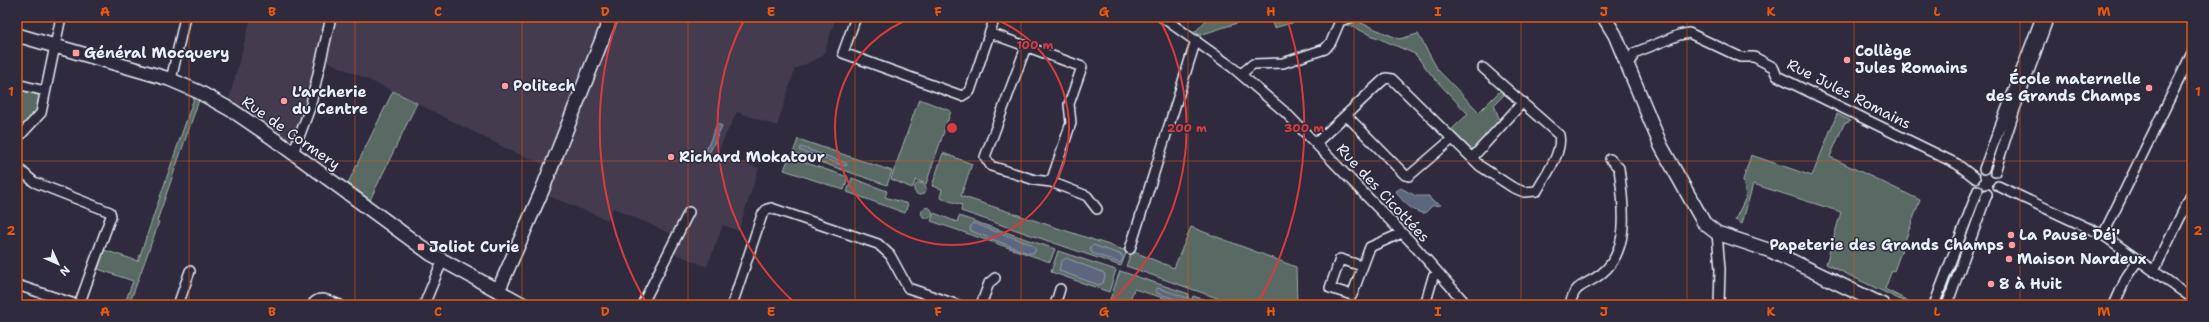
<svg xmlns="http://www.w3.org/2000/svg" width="2209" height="322" viewBox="0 0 2209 322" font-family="'Shantell Sans',sans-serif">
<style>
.built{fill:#443a4f}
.green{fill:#596b64;stroke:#a0aeae}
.water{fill:#5b667e;stroke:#939eaf}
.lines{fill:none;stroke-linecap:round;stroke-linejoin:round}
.street-casing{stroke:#e8f1f8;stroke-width:12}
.secondary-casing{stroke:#e8f1f8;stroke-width:16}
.street{stroke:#2f2a3d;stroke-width:9}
.secondary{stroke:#2f2a3d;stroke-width:13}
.grid{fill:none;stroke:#e8590c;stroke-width:1;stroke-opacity:0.55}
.ring{fill:none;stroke:#d83c3d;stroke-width:2}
.poi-dot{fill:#ff9aa2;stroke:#2f2a3d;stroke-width:1.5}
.labels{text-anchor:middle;stroke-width:3;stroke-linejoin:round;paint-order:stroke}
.poi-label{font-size:15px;font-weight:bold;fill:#e8f1f8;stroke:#2f2a3d;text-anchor:start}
.street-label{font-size:15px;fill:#e8f1f8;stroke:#2f2a3d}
.centre{fill:#d83c3d;stroke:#2f2a3d;stroke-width:2}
.ring-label{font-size:12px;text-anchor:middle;font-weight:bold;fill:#d83c3d;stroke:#2f2a3d;stroke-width:3;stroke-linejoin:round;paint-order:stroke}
.neatline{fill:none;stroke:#e8590c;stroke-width:1.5}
.grid-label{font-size:13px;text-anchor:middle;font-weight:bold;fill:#e8590c}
</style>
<rect width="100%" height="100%" fill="#2f2a3d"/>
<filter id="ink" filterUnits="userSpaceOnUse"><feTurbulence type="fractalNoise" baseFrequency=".025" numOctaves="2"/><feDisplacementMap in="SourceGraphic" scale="8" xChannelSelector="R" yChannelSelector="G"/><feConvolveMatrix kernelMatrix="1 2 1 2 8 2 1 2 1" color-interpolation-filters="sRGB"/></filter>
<g filter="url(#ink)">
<path class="built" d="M251 17H836L823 56 795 69 777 126 737 112 717 153 759 168 738 231 723 225 707 267 669 251 676 236 613 208 608 220 541 193 551 167 509 150 393 91 322 59 295 147 228 103Z"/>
<path class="green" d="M1209 17H1256L1200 35 1195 32Z
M1270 17H1275L1277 23 1295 17H1312L1274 28Z
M1359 19 1361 23 1399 39 1418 34 1438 70 1479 112 1503 88 1508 91 1494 105 1500 121 1473 151 1451 130 1468 114 1433 77 1415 54 1343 23Z
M17 87 40 96 38 111 17 134Z
M393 91 417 103 370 200 348 183Z
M194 98 199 100 157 221 159 222 129 305H124L133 281 98 269 104 250 138 261Z
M919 99 951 111 926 184 916 180 912 188 891 179Z
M1837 114 1851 121 1844 124 1830 157 1920 200 1894 271 1892 270 1885 289 1910 302 1909 304 1826 264 1841 212 1753 184 1742 224 1735 220 1746 197 1743 180 1751 155 1812 176Z
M798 139 892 171 887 185 793 153Z
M943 153 972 164 961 196 1127 251 1121 266 961 211 962 205 940 198 942 189 932 186Z
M789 157 848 177 844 190 784 170Z
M852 178 887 191 885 197 908 204 905 213 847 192Z
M914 189a6 6 0 1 1 12 0a6 6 0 1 1-12 0Z
M921.5 213a5.5 5.5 0 1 1 11 0a5.5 5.5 0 1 1-11 0Z
M934 213 957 222 959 216 1055 249 1050 262 931 221Z
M1191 227 1296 267 1297 305H1237L1126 266 1132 251 1174 268Z
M1058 251 1116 270 1109 292 1051 272Z
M1120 271 1189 294 1186 305 1134 289 1128 305H1108Z
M1193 296 1221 305H1190Z"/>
<path class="water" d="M717 124 722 126 710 152 705 153Z
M801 147 846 163 847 165 845 166 799 150Z
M1401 188 1416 196H1429L1432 201 1441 205 1432 206 1425 213C1415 214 1400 200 1396 191Z
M973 223 1031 244 1036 250 1034 253H1028L971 231 970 228Z
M1093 245 1122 255 1123 259 1120 263 1092 253 1090 247Z
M1066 258 1104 273 1105 276 1103 283 1099 285 1059 271 1061 262Z
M1158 288 1208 305H1192L1157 293 1155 290Z"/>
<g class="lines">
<defs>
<path id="street" d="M856 17 843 53 962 96 970 91 995 17
M1162 17 1232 67 1286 113 1411 242 1467 305
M990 33 1082 67 1069 104 1071 123 1051 182 1035 180 991 166 985 157 1026 47
M1629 67 1634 53 1679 35 1689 33 1740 57H1754L1773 67 1777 76 1957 164 1975 178
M1241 74 1253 64 1283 63 1325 49 1331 42 1340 21 1352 17
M171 80 185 17
M17 84 45 91
M1346 115 1405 175 1409 176 1452 139
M17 139 41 113 61 17
M1316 143 1381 82 1386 78 1392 79 1480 166 1512 187 1524 192 1537 191C1545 176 1563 153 1559 135L1483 68
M293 153 310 108 331 17
M1472 158 1523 102
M17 167 34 182 110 212 111 216 79 305
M1984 169 2041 17
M1995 172 2015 109 2049 17
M1051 182 1087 196 1097 209
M1998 186 2103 235 2192 298
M1717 233 1720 269 1719 305
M2103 235 2192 53
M1130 249 1196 40
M1362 266 1340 259 1330 288 1352 295 1370 247 1402 233
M2154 271 2192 193
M17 285 78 305
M178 305 190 271
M312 305C319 294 329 301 340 305
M424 305 438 271 443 261
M642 305 689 212
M732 305 762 215 767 209 771 208 878 244 890 255 908 288 958 305
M981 305 989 283 995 278
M1055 305 1060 289
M1425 305 1433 277 1438 273
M1570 305C1575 282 1585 287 1601 274 1632 250 1623 202 1619 168L1610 159
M1934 305 1978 190
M1947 305 1987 194
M2114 305 2127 276 2138 260"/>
<path id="secondary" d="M1604 17 1615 35 1661 146 1704 223 1717 233 1771 251 1883 305
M17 35 169 79 199 92 233 111 274 139 431 254 524 305
M498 291 541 193 611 17"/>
</defs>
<use href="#street" class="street-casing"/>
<use href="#secondary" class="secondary-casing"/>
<use href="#street" class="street"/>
<use href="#secondary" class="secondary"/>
</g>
</g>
<path class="grid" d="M189 17V305M355 17V305M522 17V305M688 17V305M855 17V305M1021 17V305M1188 17V305M1354 17V305M1521 17V305M1687 17V305M1854 17V305M2020 17V305M17 161H2192"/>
<g class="ring">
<path d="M989 17A117 117 0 1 1 915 17"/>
<path d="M796 304A235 235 0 0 1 745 18M1159 18A235 235 0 0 1 1108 304"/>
<path d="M647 304A352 352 0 0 1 617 19M1287 19A352 352 0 0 1 1257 304"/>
</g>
<g class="poi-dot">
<rect x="72" y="49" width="8" height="8" rx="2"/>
<circle cx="1847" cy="60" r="4"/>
<circle cx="505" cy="86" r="4"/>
<circle cx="2149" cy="88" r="4"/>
<circle cx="284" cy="101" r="4"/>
<circle cx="671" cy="157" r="4"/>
<circle cx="2011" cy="235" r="4"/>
<circle cx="2012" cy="245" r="4"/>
<rect x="417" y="243" width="8" height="8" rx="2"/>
<circle cx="2009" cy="259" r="4"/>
<circle cx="1991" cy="284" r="4"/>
</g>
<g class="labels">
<g class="poi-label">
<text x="1855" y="56">Collège<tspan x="1855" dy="17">Jules Romains</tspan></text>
<text x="84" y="58">Général Mocquery</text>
<text x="2141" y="84" text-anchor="end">École maternelle<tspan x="2141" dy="17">des Grands Champs</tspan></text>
<text x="513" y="91">Politech</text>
<text x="292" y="97">L'archerie<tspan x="292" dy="17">du Centre</tspan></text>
<text x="679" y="162">Richard Mokatour</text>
<text x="2019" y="240">La Pause Déj'</text>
<text x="2004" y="250" text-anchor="end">Papeterie des Grands Champs</text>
<text x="429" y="252">Joliot Curie</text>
<text x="2017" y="264">Maison Nardeux</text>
<text x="1999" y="289">8 à Huit</text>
</g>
<g class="street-label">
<text transform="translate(1849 94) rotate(27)" y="5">Rue Jules Romains</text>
<text transform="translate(291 133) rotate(35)" y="5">Rue de Cormery</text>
<text transform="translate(1383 193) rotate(47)" y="5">Rue des Cicottées</text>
</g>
</g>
<circle cx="952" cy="128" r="6" class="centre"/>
<g class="ring-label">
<text x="1035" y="49">100 m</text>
<text x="1187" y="132">200 m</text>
<text x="1304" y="132">300 m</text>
</g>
<rect width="2209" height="322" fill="none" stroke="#2f2a3d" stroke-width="44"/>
<g transform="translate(58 264) rotate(135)" stroke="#2f2a3d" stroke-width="3" paint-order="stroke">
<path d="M0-3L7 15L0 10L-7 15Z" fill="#e8f1f8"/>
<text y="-6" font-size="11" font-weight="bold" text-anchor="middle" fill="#e8f1f8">N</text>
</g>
<rect x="22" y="22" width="2165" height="278" class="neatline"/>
<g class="grid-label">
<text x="105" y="16">A</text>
<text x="272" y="16">B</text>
<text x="438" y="16">C</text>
<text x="605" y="16">D</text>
<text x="771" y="16">E</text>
<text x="938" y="16">F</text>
<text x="1104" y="16">G</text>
<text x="1271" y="16">H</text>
<text x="1438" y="16">I</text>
<text x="1604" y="16">J</text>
<text x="1771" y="16">K</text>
<text x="1937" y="16">L</text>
<text x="2104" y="16">M</text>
<text x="11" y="96">1</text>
<text x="2198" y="96">1</text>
<text x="11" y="235">2</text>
<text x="2198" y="235">2</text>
<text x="105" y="316">A</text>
<text x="272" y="316">B</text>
<text x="438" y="316">C</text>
<text x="605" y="316">D</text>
<text x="771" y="316">E</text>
<text x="938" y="316">F</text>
<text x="1104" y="316">G</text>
<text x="1271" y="316">H</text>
<text x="1438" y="316">I</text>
<text x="1604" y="316">J</text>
<text x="1771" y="316">K</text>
<text x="1937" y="316">L</text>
<text x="2104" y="316">M</text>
</g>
</svg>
